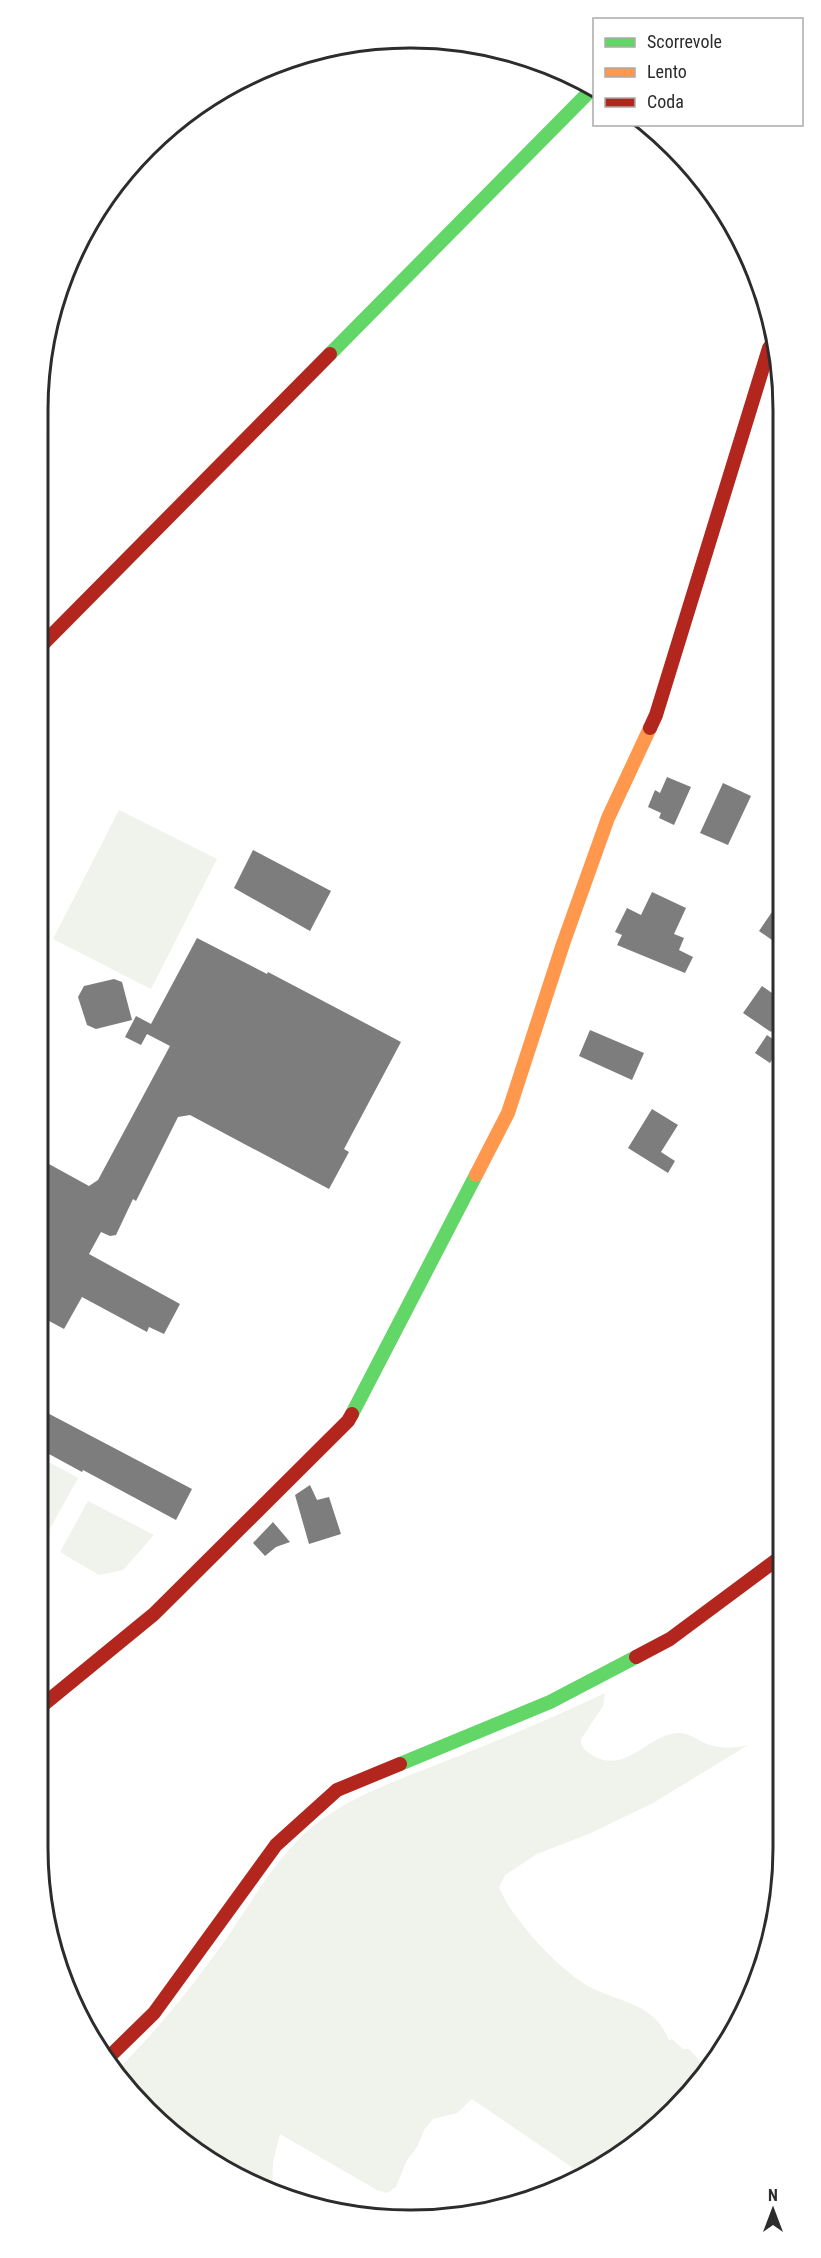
<svg xmlns="http://www.w3.org/2000/svg" width="821" height="2258" viewBox="0 0 821 2258" font-family="'Roboto Condensed',sans-serif">
<style>
.green{fill:#f0f2ec}
.building{fill:#7d7d7d}
.lines{fill:none;stroke-linecap:round;stroke-linejoin:round}
.fast{stroke:#63d668;stroke-width:14}
.slow{stroke:#ff974d;stroke-width:14}
.jam{stroke:#b3261e;stroke-width:14}
.rim{fill:none;stroke:#2c2c2c;stroke-width:3}
</style>
<rect width="100%" height="100%" fill="#fff"/>
<path class="green" d="M119 810 217 859 151 989 53 939Z
M38 1456 78 1478 41 1545 38 1542Z
M88 1501 154 1535 123 1570 99 1575 60 1552Z
M605 1693 603 1706 581 1739C580 1747 584 1749 590 1754 627 1778 649 1731 681 1733 689 1734 695 1738 702 1742 717 1749 733 1749 748 1745L653 1803 591 1833 537 1854 505 1875 499 1887C510 1917 559 1970 588 1986 617 2002 656 2003 669 2041L672 2039 683 2049H689L707 2069 618 2157 582 2174 472 2099 457 2113 433 2119 424 2130 417 2147 407 2160 396 2187 387 2193 377 2190 280 2134 273 2162 272 2190 245 2182 130 2094 116 2071C159 2029 195 1983 229 1935 254 1898 278 1855 312 1827 351 1795 404 1778 451 1759 503 1739 554 1717 605 1693Z"/>
<path class="building" d="M667 777 691 787 674 825 659 818 661 813 648 807 655 790 660 793Z
M723 783 751 796 728 845 700 833Z
M253 850 331 891 310 931 234 888Z
M652 892 686 908 674 934 684 938 679 950 693 957 685 973 617 945 622 935 615 932 627 908 641 915Z
M772 912 781 918 782 947 759 931Z
M197 938 267 974 268 972 401 1042 344 1149 349 1152 329 1189 190 1115 178 1117 136 1201 133 1199 116 1235 110 1236 101 1232 89 1254 180 1304 164 1334 149 1327 147 1332 82 1297 64 1329 38 1315V1264L43 1253 38 1250V1158L89 1186 98 1180 170 1046 147 1034 141 1045 125 1037 136 1016 151 1024Z
M114 979 122 982 132 1020 96 1029 87 1025 78 997 84 986Z
M762 986 782 1000V1016L771 1032 743 1013Z
M590 1030 644 1053 632 1080 579 1056Z
M767 1035 781 1045 770 1063 755 1053Z
M652 1109 678 1125 661 1152 675 1161 668 1173 628 1148Z
M38 1408 192 1489 176 1520 83 1470 82 1472 38 1448Z
M310 1485 317 1500 329 1497 341 1534 309 1544 295 1495Z
M273 1522 290 1542 276 1547 265 1556 253 1543Z"/>
<g class="lines">
<path class="fast" d="M330 354 594 87
M352 1414 476 1175
M400 1764 550 1702 636 1657"/>
<path class="slow" d="M476 1175 508 1113 563 944 608 818 650 728"/>
<path class="jam" d="M38 649 330 354
M650 728 656 715 769 348 774 341
M636 1657 670 1639 783 1555
M38 1709 154 1614 348 1421 352 1414
M108 2058 154 2013 276 1845 337 1790 400 1764"/>
</g>
<path d="M0 0H821V2258H0ZM410 48H411A362 362 0 0 1 773 410V1848A362 362 0 0 1 411 2210H410A362 362 0 0 1 48 1848V410A362 362 0 0 1 410 48Z" fill="#fff" fill-rule="evenodd"/>
<path class="rim" d="M410 48H411A362 362 0 0 1 773 410V1848A362 362 0 0 1 411 2210H410A362 362 0 0 1 48 1848V410A362 362 0 0 1 410 48Z"/>
<rect x="593" y="18" width="210" height="108" fill="#ffffff" stroke="#ababab" stroke-width="1.5"/>
<rect x="605" y="38" width="30" height="9" fill="#63d668" stroke="#ababab" stroke-width="1.5"/>
<text x="647" y="48" font-size="18" fill="#2c2c2c">Scorrevole</text>
<rect x="605" y="68" width="30" height="9" fill="#ff974d" stroke="#ababab" stroke-width="1.5"/>
<text x="647" y="78" font-size="18" fill="#2c2c2c">Lento</text>
<rect x="605" y="98" width="30" height="9" fill="#b3261e" stroke="#ababab" stroke-width="1.5"/>
<text x="647" y="108" font-size="18" fill="#2c2c2c">Coda</text>
<g transform="translate(773 2210)" stroke="#ffffff" stroke-width="4.5" paint-order="stroke">
<path d="M0-4.5L10 22L0 15L-10 22Z" fill="#2c2c2c"/>
<text y="-9" font-size="16" font-weight="bold" text-anchor="middle" fill="#2c2c2c">N</text>
</g>
</svg>
